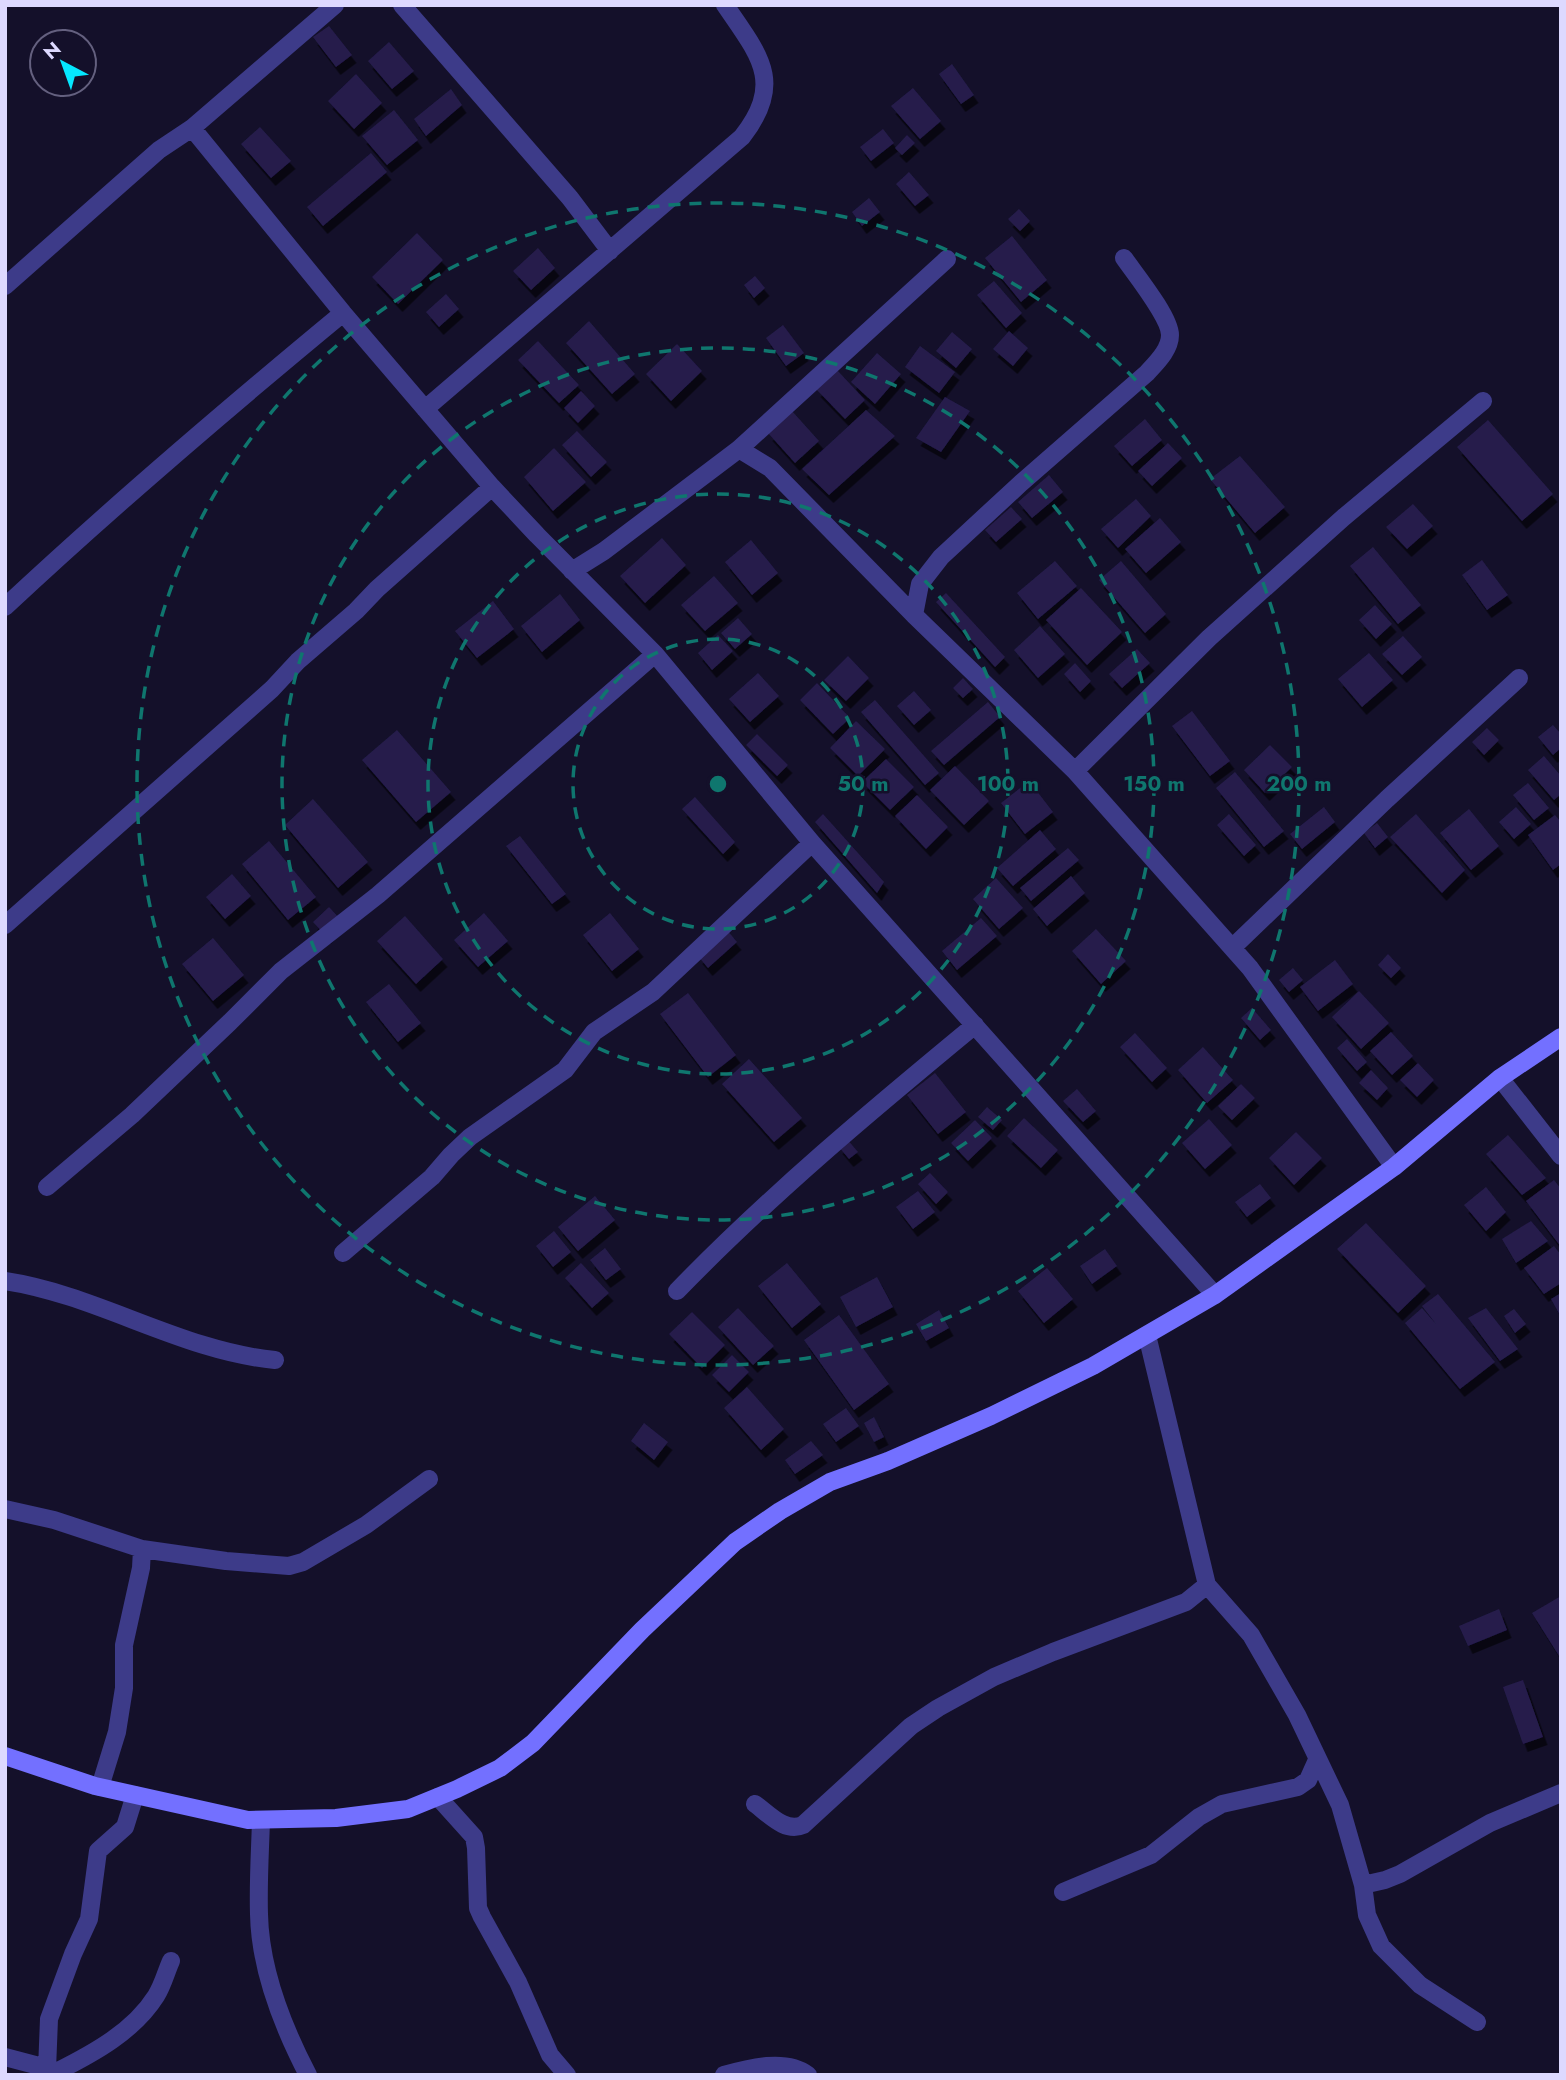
<svg xmlns="http://www.w3.org/2000/svg" width="1566" height="2080" viewBox="0 0 1566 2080" font-family="Jost,sans-serif">
<style>
.building{fill:#251c4b;filter:url(#shadow)}
.lines{fill:none;stroke-linecap:round;stroke-linejoin:round}
.street{stroke:#3d3b89;stroke-width:18}
.secondary{stroke:#7370ff;stroke-width:18}
.ring{fill:none;stroke:#0f766e;stroke-width:3.5;stroke-dasharray:12 9}
.centre{fill:#0f766e;stroke:#14102a;stroke-width:3.5}
.ring-label{font-size:21px;text-anchor:middle;font-weight:bold;fill:#0f766e;stroke:#14102a;stroke-width:5;stroke-linejoin:round;paint-order:stroke}
</style>
<defs>
<filter id="shadow"><feDropShadow dx="4.5" dy="8" stdDeviation="0" flood-color="#0009"/></filter>
</defs>
<rect width="100%" height="100%" fill="#14102a"/>
<path class="building" d="M329 26 352 55 336 67 313 37Z
M389 42 414 71 392 89 368 61Z
M952 64 974 95 961 104 939 74Z
M356 74 382 103 354 129 328 101Z
M913 88 941 121 920 139 891 106Z
M451 89 462 105 426 136 414 119Z
M394 110 418 140 387 165 362 136Z
M260 127 291 161 271 178 241 144Z
M883 129 894 143 871 161 860 147Z
M907 135 915 143 902 155 895 148Z
M371 153 387 172 323 226 307 207Z
M909 172 929 195 915 206 896 184Z
M869 198 880 212 862 226 852 212Z
M1019 209 1030 221 1020 231 1008 219Z
M417 233 443 260 398 304 372 277Z
M1012 236 1047 280 1021 302 985 258Z
M538 248 555 268 531 290 513 271Z
M755 276 765 288 754 298 744 285Z
M994 281 1022 313 1006 328 977 295Z
M446 294 459 309 439 327 426 312Z
M589 321 635 374 612 394 566 343Z
M783 325 804 353 786 366 766 338Z
M1009 331 1028 348 1013 366 993 349Z
M952 332 972 349 956 368 936 351Z
M538 341 579 385 559 403 518 360Z
M677 344 702 371 671 401 646 374Z
M920 346 955 372 939 393 905 367Z
M877 353 901 374 875 404 851 382Z
M837 370 865 400 845 419 816 389Z
M581 391 595 406 578 423 564 408Z
M945 397 970 411 941 452 916 438Z
M866 410 895 436 829 495 802 469Z
M792 411 819 441 795 463 768 433Z
M1145 419 1162 440 1132 466 1114 446Z
M1488 420 1553 494 1522 521 1457 447Z
M577 431 607 462 591 477 562 445Z
M1168 443 1182 458 1152 486 1138 471Z
M554 448 586 482 553 511 524 477Z
M1240 456 1285 507 1255 533 1210 479Z
M1049 475 1063 492 1032 518 1018 502Z
M1136 499 1151 516 1118 548 1101 529Z
M1413 504 1433 526 1407 549 1386 527Z
M1011 507 1022 519 996 542 985 530Z
M1160 518 1181 542 1146 573 1125 549Z
M662 538 686 565 645 603 620 576Z
M751 540 778 573 752 595 725 562Z
M1373 547 1421 605 1398 624 1350 566Z
M1482 560 1508 595 1487 610 1462 575Z
M1055 561 1077 586 1038 619 1017 593Z
M1121 561 1166 614 1145 633 1099 580Z
M714 576 738 603 705 631 681 605Z
M1081 588 1122 632 1087 665 1046 620Z
M946 593 1005 657 995 667 936 602Z
M560 594 580 620 542 652 521 626Z
M493 601 514 629 477 658 455 631Z
M1375 605 1392 624 1376 639 1359 620Z
M738 618 752 634 735 649 721 633Z
M1040 626 1065 654 1038 678 1014 650Z
M718 635 733 651 712 670 698 653Z
M1403 636 1422 657 1402 675 1382 654Z
M1137 649 1150 663 1122 688 1109 674Z
M1369 653 1393 680 1362 707 1338 679Z
M848 656 869 678 846 701 824 680Z
M1075 663 1091 681 1080 692 1064 674Z
M758 673 779 696 750 722 729 699Z
M963 678 973 689 963 698 953 688Z
M817 683 850 718 833 734 800 700Z
M914 691 931 710 914 725 897 706Z
M875 700 939 773 925 785 861 712Z
M988 702 1000 717 944 765 931 751Z
M1192 711 1230 761 1210 776 1172 726Z
M856 721 885 749 858 776 830 748Z
M1553 725 1561 734V748L1553 755 1538 737Z
M1487 728 1499 740 1484 755 1472 742Z
M397 730 451 792 416 822 362 760Z
M757 734 788 765 777 776 746 745Z
M1270 745 1292 767 1265 793 1244 770Z
M1544 756 1561 776V794L1554 800 1528 770Z
M886 759 914 787 890 810 862 782Z
M955 766 989 801 964 825 930 790Z
M1235 772 1284 831 1264 847 1216 788Z
M1029 781 1053 812 1025 834 1001 803Z
M1528 783 1549 808 1534 820 1513 795Z
M917 795 948 827 926 849 895 816Z
M695 797 735 842 723 854 682 809Z
M313 799 368 862 338 888 285 825Z
M1324 807 1335 822 1302 849 1290 834Z
M1516 807 1531 824 1514 839 1499 822Z
M1469 809 1499 846 1471 870 1440 833Z
M823 814 884 882 877 893 815 822Z
M1229 814 1256 845 1244 856 1217 825Z
M1416 814 1465 870 1442 893 1390 837Z
M1555 815 1561 822V864L1553 870 1528 835Z
M1377 823 1388 837 1375 848 1364 833Z
M1040 830 1056 849 1013 886 997 868Z
M520 836 566 894 552 904 506 846Z
M269 841 316 897 288 920 242 864Z
M1068 848 1079 860 1031 901 1020 888Z
M232 874 251 896 225 919 206 897Z
M1071 876 1085 893 1047 926 1033 909Z
M996 878 1023 908 999 929 973 899Z
M329 907 342 921 326 936 313 922Z
M484 913 508 941 478 967 454 940Z
M610 913 639 949 612 971 583 935Z
M405 916 443 959 416 984 377 941Z
M981 918 997 936 957 970 942 951Z
M1096 929 1126 961 1101 984 1072 951Z
M727 930 737 942 708 968 698 956Z
M213 938 244 975 213 1001 182 964Z
M1388 954 1401 968 1391 978 1378 965Z
M1335 960 1353 984 1318 1011 1300 987Z
M1293 968 1303 980 1289 992 1279 980Z
M389 984 421 1023 398 1042 366 1002Z
M1359 991 1389 1023 1361 1049 1332 1017Z
M688 993 736 1055 708 1077 660 1014Z
M1252 1008 1271 1030 1260 1040 1241 1018Z
M1391 1032 1413 1056 1392 1075 1370 1051Z
M1135 1033 1167 1068 1152 1082 1120 1047Z
M1347 1039 1367 1062 1357 1071 1337 1048Z
M1203 1047 1233 1080 1207 1103 1178 1070Z
M749 1059 802 1118 774 1142 722 1084Z
M1418 1063 1434 1080 1417 1097 1400 1080Z
M1371 1070 1388 1088 1377 1100 1359 1083Z
M935 1073 966 1112 938 1134 907 1095Z
M1241 1084 1255 1098 1232 1120 1218 1106Z
M1077 1089 1096 1111 1083 1122 1063 1101Z
M987 1107 1002 1120 993 1130 978 1117Z
M1024 1118 1058 1150 1041 1168 1007 1136Z
M1209 1119 1232 1145 1205 1169 1182 1143Z
M975 1120 992 1138 968 1161 951 1143Z
M1296 1132 1322 1158 1294 1185 1269 1158Z
M1508 1135 1546 1178 1522 1195 1486 1154Z
M847 1139 858 1152 849 1159 838 1146Z
M930 1173 948 1192 936 1204 918 1184Z
M1554 1180 1561 1189V1247L1526 1201Z
M1260 1184 1271 1198 1247 1217 1235 1202Z
M1486 1187 1506 1212 1486 1231 1464 1205Z
M918 1191 935 1212 913 1229 896 1207Z
M595 1196 615 1220 578 1251 558 1227Z
M1531 1221 1548 1241 1516 1263 1502 1239Z
M1366 1223 1426 1286 1398 1313 1337 1249Z
M554 1231 571 1252 553 1267 536 1246Z
M1554 1246 1561 1255V1283L1544 1294 1524 1268Z
M605 1248 621 1269 606 1280 590 1260Z
M1105 1249 1117 1266 1092 1284 1080 1266Z
M581 1263 609 1293 592 1308 565 1278Z
M787 1263 821 1304 792 1328 758 1286Z
M1047 1268 1073 1299 1044 1323 1018 1291Z
M877 1277 893 1307 856 1327 840 1297Z
M1561 1293V1317L1551 1299Z
M1438 1294 1495 1362 1460 1389 1405 1323 1422 1308 1436 1324 1422 1306Z
M738 1308 774 1346 753 1365 718 1327Z
M1486 1308 1518 1349 1500 1361 1468 1318Z
M1514 1309 1526 1324 1515 1333 1504 1316Z
M939 1310 949 1328 926 1341 916 1324Z
M692 1312 725 1345 702 1368 669 1334Z
M839 1315 889 1384 854 1410 804 1340Z
M732 1355 749 1372 729 1392 712 1375Z
M747 1387 784 1429 761 1450 724 1408Z
M846 1408 859 1426 836 1442 823 1424Z
M874 1417 884 1437 874 1442 864 1423Z
M644 1423 668 1442 654 1460 631 1441Z
M811 1441 823 1455 795 1474 785 1460Z
M1561 1596V1659L1532 1613Z
M1499 1609 1507 1630 1468 1646 1459 1626Z
M1523 1680 1543 1737 1523 1744 1503 1687Z"/>
<g class="lines">
<path class="street" d="M402 5 570 198 610 251
M192 128 343 313 492 487 537 535 655 654 812 843 1215 1295
M5 286 159 150 192 128 335 5
M425 409 742 137C785 82 759 55 725 5
M739 449 770 468 914 615 1075 771 1250 968 1394 1167
M572 571 604 551 739 449 947 259
M5 607C114 505 228 408 343 313
M914 615 920 584 941 557 1021 483 1147 373C1156 363 1170 350 1170 335 1170 317 1135 274 1124 258
M1075 771 1209 638 1344 517 1483 401
M5 925 272 689 298 661 356 611 377 589 492 487
M1233 947 1387 799 1519 678
M1500 1078 1561 1156
M47 1187 132 1115 230 1022 281 971 378 895 655 654
M343 1253 432 1177 451 1155 470 1137 565 1070 594 1032 653 992 812 843
M5 1281C98 1295 181 1351 275 1360
M677 1291C770 1195 872 1110 975 1025
M1147 1335 1207 1585 1251 1635 1297 1715 1340 1805 1363 1885 1367 1915 1381 1946 1420 1985 1477 2022
M5 1509 54 1520 142 1549 226 1561 289 1566 303 1562 366 1525 429 1479
M100 1787 117 1732 124 1688V1645L141 1568 142 1549
M438 1797 474 1837 476 1848 478 1908 482 1917 518 1982 550 2055 567 2075
M755 1804C769 1814 785 1833 803 1825L911 1726 938 1708 994 1677 1053 1652 1186 1602 1207 1585
M261 1821C260 1852 258 1883 259 1914 260 1969 283 2027 308 2075
M1363 1885 1385 1880 1400 1874 1490 1823 1561 1793
M1063 1892 1151 1855 1199 1817 1222 1804 1298 1787 1308 1780 1317 1760
M5 2057 58 2071C94 2053 134 2031 156 1996 163 1985 166 1972 171 1961
M47 2070 49 2019 73 1954 89 1919 98 1851 125 1827 135 1795
M724 2075C748 2068 786 2058 808 2075"/>
<path class="secondary" d="M5 1756 95 1786 248 1820 336 1818 408 1809 457 1789 500 1768 533 1743 642 1630 735 1542 780 1511 830 1482 888 1461 991 1416 1093 1366 1215 1295 1394 1167 1500 1078 1561 1037"/>
</g>
<g class="ring">
<circle cx="718" cy="784" r="145"/>
<circle cx="718" cy="784" r="290"/>
<circle cx="718" cy="784" r="436"/>
<circle cx="718" cy="784" r="581"/>
</g>
<circle cx="718" cy="784" r="10" class="centre"/>
<g class="ring-label">
<text x="863" y="791">50 m</text>
<text x="1008" y="791">100 m</text>
<text x="1154" y="791">150 m</text>
<text x="1299" y="791">200 m</text>
</g>
<rect width="1566" height="2080" fill="none" stroke="#ddd9ff" stroke-width="14"/>
<g transform="translate(63 63) rotate(319)"><circle r="33" fill="#14102a" stroke="#64607f" stroke-width="2"/>
<path d="M0-5L12 26L0 18L-12 26Z" fill="#05e7ff"/>
<text y="-10" font-size="19" font-weight="bold" text-anchor="middle" fill="#ddd9ff">N</text>
</g>
</svg>
